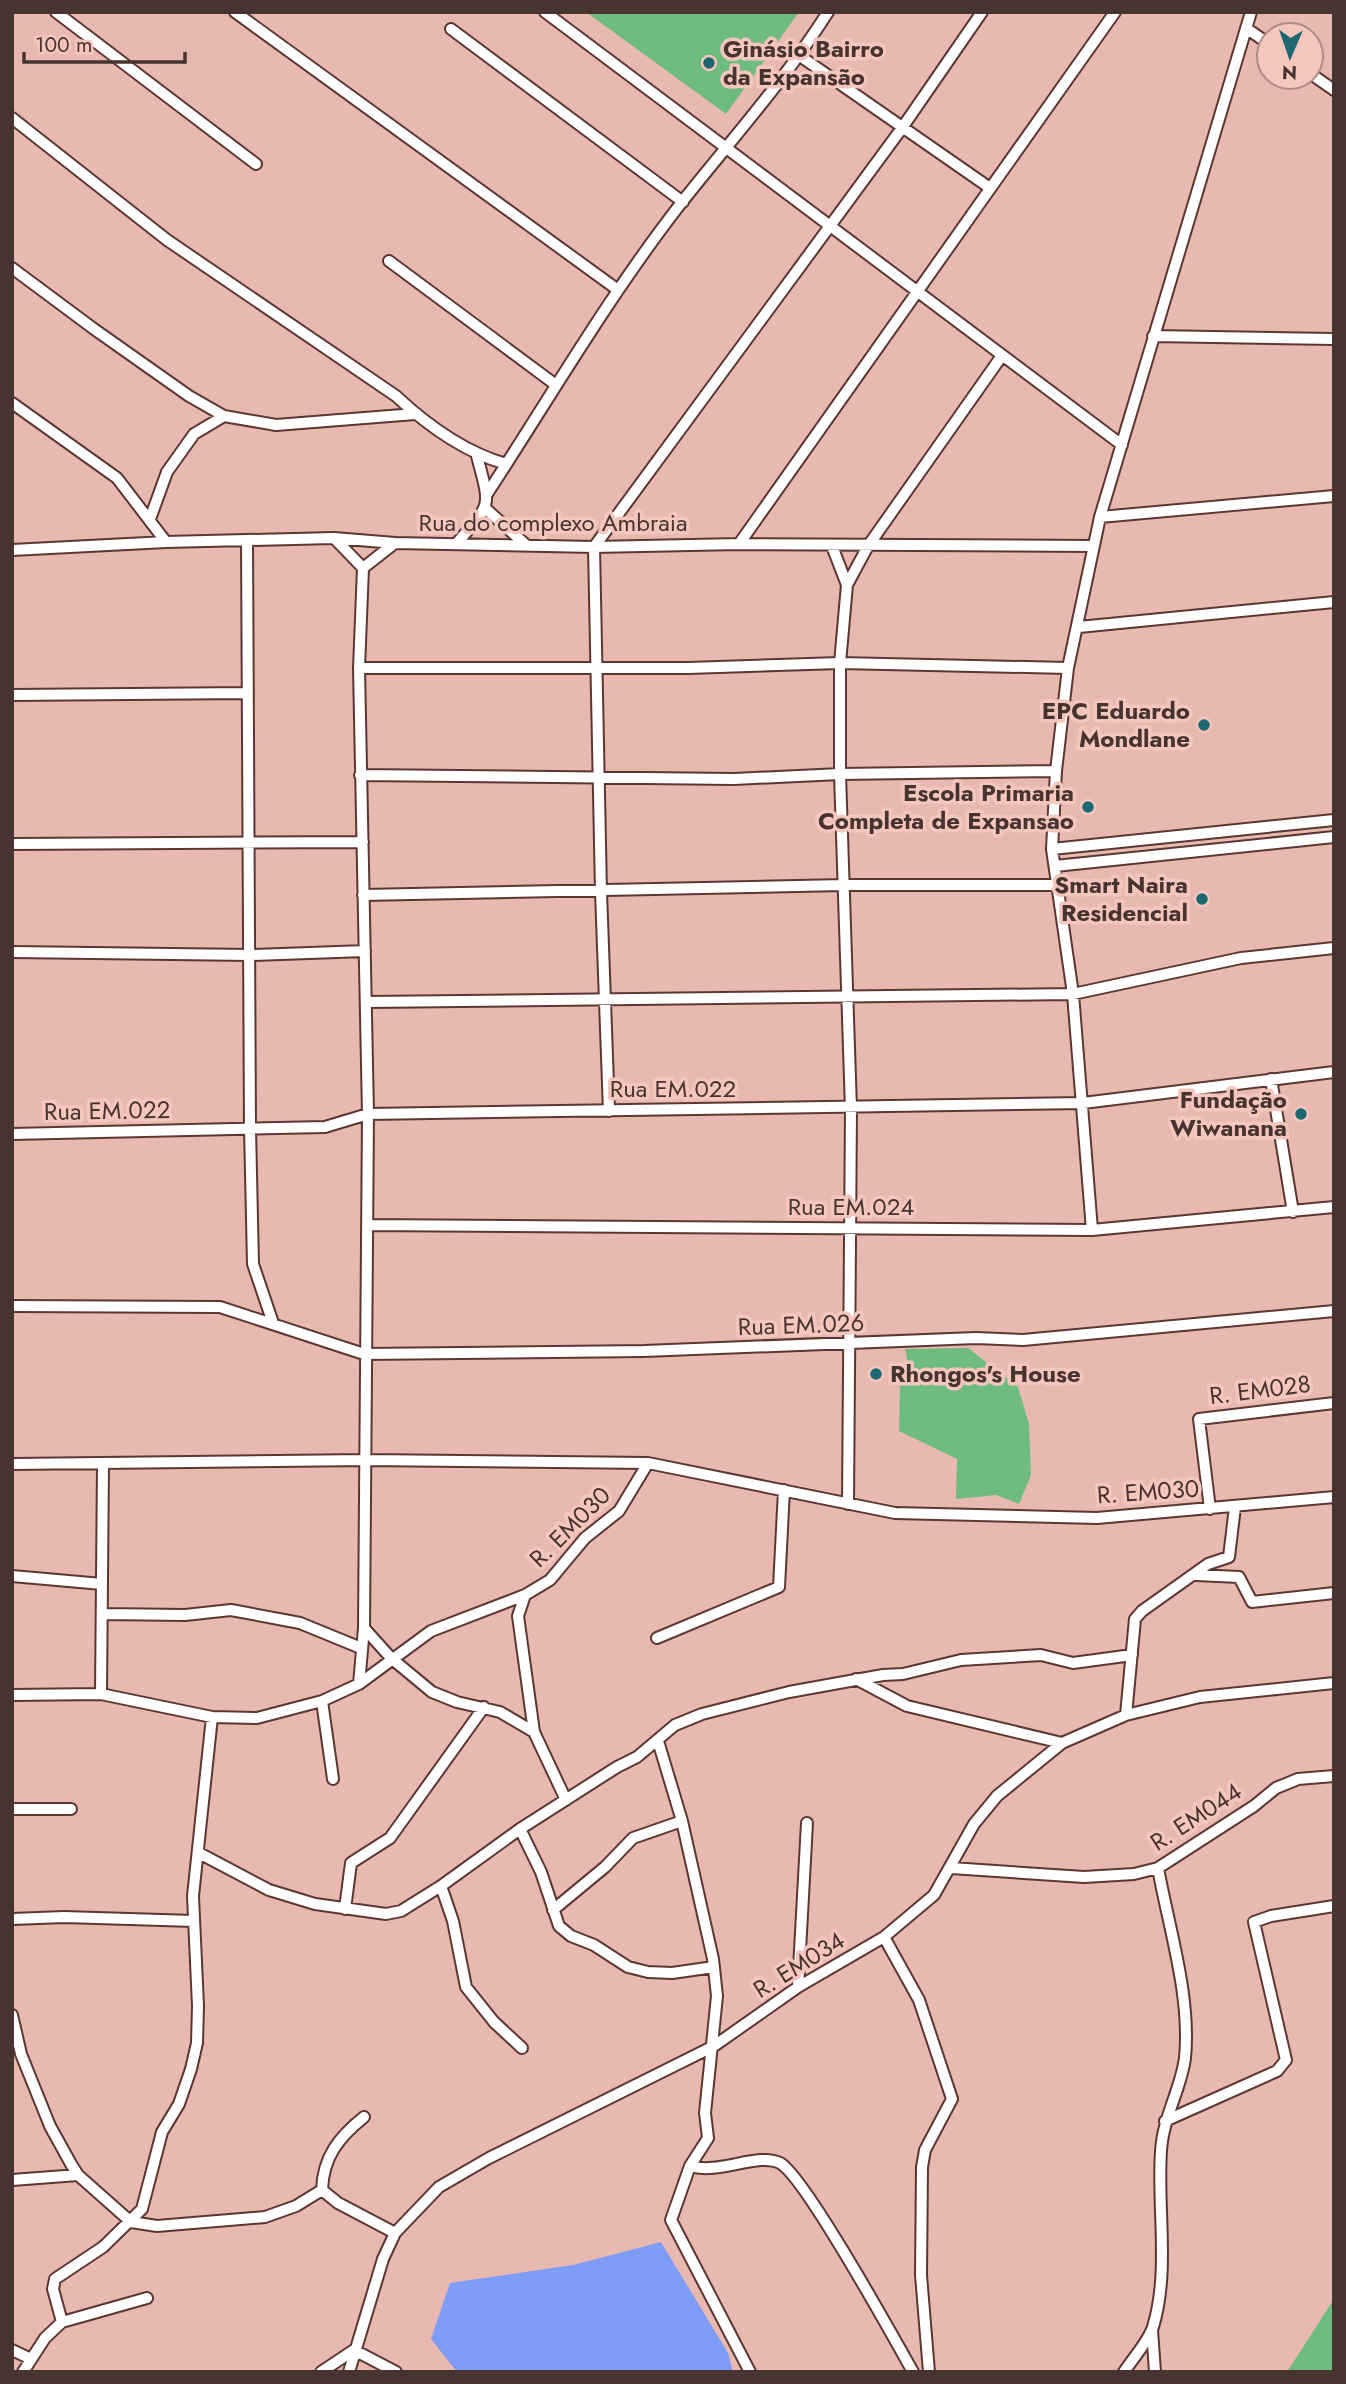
<svg xmlns="http://www.w3.org/2000/svg" width="1346" height="2384" viewBox="0 0 1346 2384" font-family="Jost,sans-serif">
<style>
.green{fill:#6ebd7e}
.water{fill:#7f9cf7}
.lines{fill:none;stroke-linecap:round;stroke-linejoin:round}
.minor-casing{stroke:#5c3731;stroke-width:14}
.minor{stroke:#fff;stroke-width:10}
.poi-dot{fill:#1c6772;stroke:#f5c6be;stroke-width:2.5}
.labels{text-anchor:middle;stroke-width:7;stroke-linejoin:round;paint-order:stroke}
.poi-label{font-size:24px;font-weight:bold;fill:#473431;stroke:#f5c6be;text-anchor:end}
.street-label{font-size:24px;fill:#473431;stroke:#f5c6be}
</style>
<rect width="100%" height="100%" fill="#e8b9b1"/>
<path class="green" d="M586 12H799L726 114Z
M968 1348 1018 1387 1029 1424 1031 1475 1019 1504 996 1495 956 1499 957 1459 899 1431 900 1386 910 1373 905 1349Z
M1334 2299V2372H1287Z"/>
<path class="water" d="M661 2242 728 2353 733 2372H457L431 2339 450 2283 573 2265Z"/>
<g class="lines">
<defs>
<path id="minor" d="M56 12 256 164
M235 12 618 290
M545 12 1122 445
M1246 28 1269 44
M451 29 683 202
M800 56 990 188
M1311 74 1334 90
M12 118 167 240 396 396C428 426 464 452 506 464
M389 261 556 385
M12 268 94 329 189 396 224 416 276 425 415 414
M1153 336 1334 339
M12 403 117 478 166 542
M487 494C551 396 610 294 682 202 732 139 785 80 828 12
M486 509 526 545
M1100 517 1334 496
M150 519 167 472 194 434 224 416
M334 538 363 568 359 668 368 1114 364 1628 359 1684
M247 540 250 1128 253 1264 273 1323
M457 543C492 502 491 509 477 456
M739 544 1115 12
M832 546 847 585
M12 550 166 542 334 538 395 543 594 547 739 544 1093 546
M363 568 395 543
M1079 627 1334 602
M359 668H688L840 663 1068 668
M12 695 248 693
M360 775 734 779 840 774 1056 771
M12 844 363 842
M1052 849 1334 820
M1055 866 1334 837
M363 895 844 885H1058
M12 952 251 955 365 951
M367 1002 1073 994 1241 958 1334 948
M1271 1079 1293 1212
M609 1111 601 892 594 547 902 128 982 12
M12 1134 325 1127 368 1114 1083 1103 1334 1072
M368 1225 1092 1230 1334 1207
M1092 1230 1073 994 1052 849 1056 771 1068 668 1100 517 1251 12
M12 1306 220 1307 364 1354 644 1351 976 1338 1023 1340 1334 1311
M12 1464 366 1460 648 1463
M848 1504 851 1109 840 774V663L847 585 868 546 1001 357
M1210 1509 1199 1419 1334 1403
M1196 1575 1239 1577 1252 1602 1334 1593
M12 1576 102 1584
M525 1595 518 1616 534 1732 566 1800
M103 1614 185 1615 231 1610 300 1623 361 1648
M364 1628 391 1658 432 1692 457 1702 500 1712 534 1732
M657 1638 779 1587 784 1490
M856 1679 907 1706 1062 1743
M101 1694 103 1464
M12 1695 101 1694 212 1717 257 1718 322 1701 359 1684 431 1631 525 1595 550 1580 585 1538 619 1511 648 1463 895 1513 1097 1518 1334 1497
M322 1701 333 1779
M1126 1715 1135 1619 1142 1611 1208 1564 1229 1557 1235 1507
M658 1741 682 1821 713 1959 717 1996 705 2113 708 2138 690 2166C719 2175 758 2152 780 2163 804 2176 894 2338 913 2372
M12 1809H71
M520 1829 541 1872 559 1926 571 1936 594 1945 628 1967 648 1972 672 1973 714 1967
M199 1853 269 1890 315 1904 386 1914 401 1911 441 1886 520 1829 617 1767 637 1757 675 1725 702 1714 789 1692 883 1675 903 1674 961 1660 1041 1655 1073 1663 1132 1655
M951 1868 1084 1877 1134 1874 1158 1868 1254 1806 1276 1788 1298 1779 1334 1776
M441 1886 453 1921 466 1987 494 2022 522 2048
M345 1909 351 1863 390 1838 484 1707
M553 1910 605 1867 633 1838 682 1821
M12 1919 64 1917 194 1921
M884 1937 919 2000 952 2099 925 2150 922 2167 921 2275 929 2372
M798 1987 807 1823
M12 2015 21 2054 50 2126 71 2164 78 2175 131 2222 157 2226 265 2217 296 2206 322 2190
M364 2117C339 2137 323 2157 322 2190L338 2203 395 2233
M1165 2121 1277 2071 1286 2060 1254 1922 1271 1916 1334 1906
M690 2166 671 2220 750 2372
M12 2180 78 2175
M62 2322 147 2298
M1152 2330 1155 2372
M12 2350 31 2359
M23 2372 45 2338 62 2322 53 2289 55 2279 103 2247 142 2209 162 2132 179 2104 191 2069 197 2043 198 2006 193 1896 212 1717
M321 2372 354 2350 396 2372
M349 2372 383 2259 395 2233 439 2187 489 2158 714 2046 798 1987 884 1937 934 1895 974 1824 997 1796 1062 1743 1126 1715 1200 1697 1334 1683
M1124 2372C1133 2358 1148 2342 1153 2327 1170 2271 1157 2208 1161 2151 1163 2117 1181 2089 1185 2058 1191 1996 1169 1929 1158 1868"/>
</defs>
<use href="#minor" class="minor-casing"/>
<use href="#minor" class="minor"/>
</g>
<g class="poi-dot">
<circle cx="709" cy="63" r="7"/>
<circle cx="1204" cy="725" r="7"/>
<circle cx="1088" cy="807" r="7"/>
<circle cx="1202" cy="899" r="7"/>
<circle cx="1301" cy="1114" r="7"/>
<circle cx="876" cy="1374" r="7"/>
</g>
<g class="labels">
<g class="poi-label">
<text x="723" y="57" text-anchor="start">Ginásio Bairro<tspan x="723" dy="28">da Expansão</tspan></text>
<text x="1190" y="719">EPC Eduardo<tspan x="1190" dy="28">Mondlane</tspan></text>
<text x="1074" y="801">Escola Primaria<tspan x="1074" dy="28">Completa de Expansao</tspan></text>
<text x="1188" y="893">Smart Naira<tspan x="1188" dy="28">Residencial</tspan></text>
<text x="1287" y="1108">Fundação<tspan x="1287" dy="28">Wiwanana</tspan></text>
<text x="890" y="1382" text-anchor="start">Rhongos's House</text>
</g>
<g class="street-label">
<text x="553" y="531">Rua do complexo Ambraia</text>
<text x="673" y="1097">Rua EM.022</text>
<text transform="translate(107 1111) rotate(-1)" y="8">Rua EM.022</text>
<text x="851" y="1215">Rua EM.024</text>
<text transform="translate(801 1325) rotate(-2)" y="8">Rua EM.026</text>
<text transform="translate(1260 1390) rotate(-7)" y="8">R. EM028</text>
<text transform="translate(1148 1492) rotate(-4)" y="8">R. EM030</text>
<text transform="translate(570 1527) rotate(-45)" y="8">R. EM030</text>
<text transform="translate(1196 1817) rotate(-33)" y="8">R. EM044</text>
<text transform="translate(799 1965) rotate(-32)" y="8">R. EM034</text>
</g>
</g>
<rect width="1346" height="2384" fill="none" stroke="#473431" stroke-width="28"/>
<g transform="translate(1290 56) rotate(182)"><circle r="33" fill="#f5c6be" stroke="#af8c86" stroke-width="2"/>
<path d="M0-5L12 26L0 18L-12 26Z" fill="#1c6772"/>
<text y="-10" font-size="19" font-weight="bold" text-anchor="middle" fill="#473431">N</text>
</g>
<path d="M24 52v10h161v-10" fill="none" stroke="#473431" stroke-width="3.5"/>
<text x="35" y="52" font-size="21" fill="#473431" stroke="#f5c6be" stroke-width="5" paint-order="stroke">100 m</text>
</svg>
